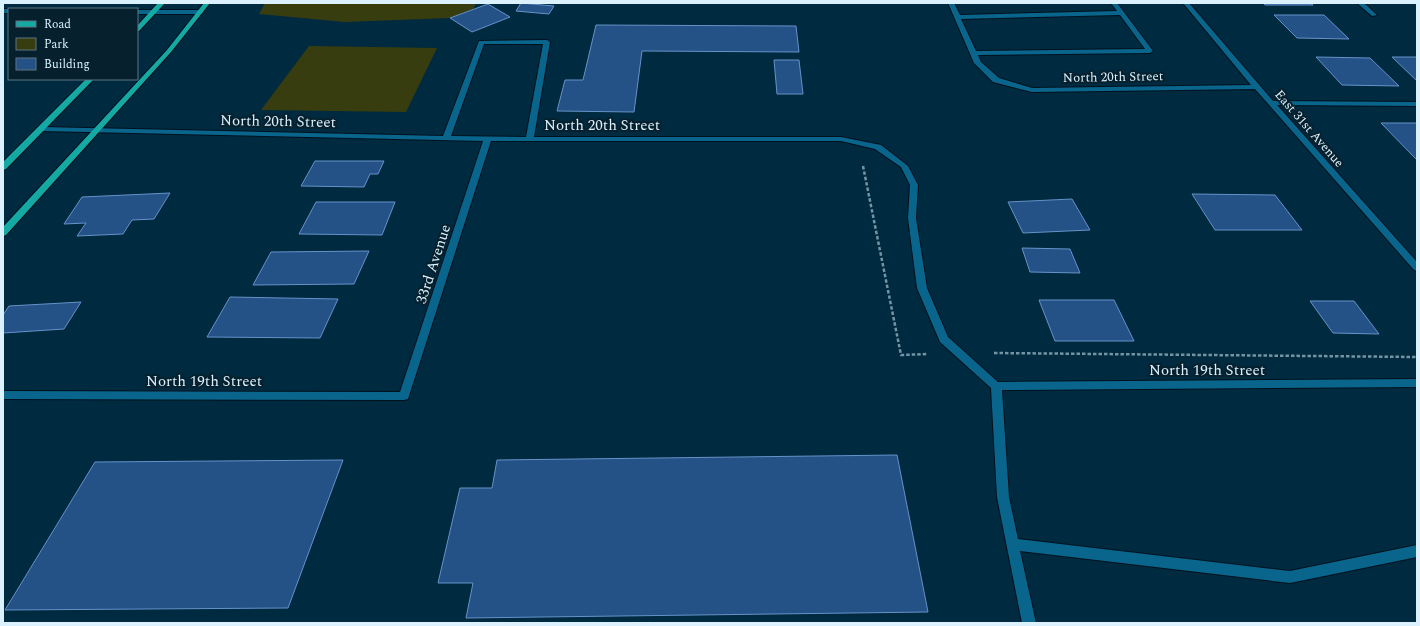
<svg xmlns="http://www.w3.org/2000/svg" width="1420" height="626" viewBox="0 0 1420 626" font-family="Spectral,serif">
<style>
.green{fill:#383d0f}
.building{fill:#245186;stroke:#6592ca}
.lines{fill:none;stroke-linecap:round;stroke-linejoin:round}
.minor-casing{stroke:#00121e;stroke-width:2}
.major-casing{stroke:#00121e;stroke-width:2}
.path{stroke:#7494a4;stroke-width:2.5;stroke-dasharray:3.5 2;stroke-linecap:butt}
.minor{fill:#09658b;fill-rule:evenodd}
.major{fill:#15a9a3;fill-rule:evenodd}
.labels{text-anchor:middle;stroke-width:4;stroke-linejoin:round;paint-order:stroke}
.far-street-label{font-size:13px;fill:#dbf1fe;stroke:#07202d}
.street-label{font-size:15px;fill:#dbf1fe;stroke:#07202d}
</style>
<rect width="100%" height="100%" fill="#002a3f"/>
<path class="green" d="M265 3H476L473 9 450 18 345 22 259 14Z
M309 46 437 48 406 112 261 110Z"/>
<path class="building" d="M521 3 554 6 549 14 516 11Z
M1263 3H1310L1313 5H1265Z
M488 4 510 17 472 32 450 18Z
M1274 15H1324L1349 39 1297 38Z
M596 25 796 26 799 52 642 51 634 112 557 111 565 80H583Z
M1316 57 1370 58 1399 86 1342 85Z
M1392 57H1417V81Z
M774 60H799L803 94H777Z
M1381 123H1417V159H1416Z
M315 161H384L378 174H370L364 187 301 186Z
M170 193 154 219 132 220 123 234 77 236 86 223 64 224 82 197Z
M1192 194 1275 195 1302 230H1215Z
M1072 199 1090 230 1023 233 1008 202Z
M316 202H395L382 235 299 234Z
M1022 248 1070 249 1080 273 1030 272Z
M369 251 354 284 253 285 271 252Z
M230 297 338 299 320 338 207 337Z
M1039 300H1114L1134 341H1055Z
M1310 301H1354L1379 334 1333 333Z
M81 302 64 329 3 333V315L9 306Z
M897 455 928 612 466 618 473 583H438L460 488H492L497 460Z
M343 460 288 608 5 610 95 462Z"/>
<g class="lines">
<defs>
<path id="minor" d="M948 3H954L960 15 1117 11 1111 3H1117L1153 51 1150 53 978 55 981 62 999 78 1032 88 1251 85 1183 3H1189L1273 101 1417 102V106L1277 105 1417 262V271L1414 270 1255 89 1032 92 993 82 974 63ZM1120 15 1145 49 976 51 961 19Z
M1357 3H1364L1377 15 1372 16Z
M3 9H9V13H3Z
M137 10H201L204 12 201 14H137Z
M547 40 550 42 534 137H841L881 145 908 166 918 185 916 218 927 288 948 337 998 382 1417 379V387L1002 390 1009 497 1018 539 1290 571 1417 545V557L1290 583 1020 551 1036 623H1022L997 497 991 388 940 342 917 288 908 218 910 185 901 167 875 149 841 141H491L409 396 408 399 404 400 3 399V391L400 392 483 141 42 131 38 129 42 127 443 136 479 41ZM484 44H543L526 137 451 136Z"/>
<path id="major" d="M158 3H165L139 31 137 32V26Z
M204 3H210L171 52 6 235 3 236V227L167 50Z
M86 79H94L6 169 3 170V162Z"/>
</defs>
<use href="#minor" class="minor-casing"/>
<use href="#major" class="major-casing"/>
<path class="path" d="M863 166 901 355 927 354
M994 353 1417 357"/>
<use href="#minor" class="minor"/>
<use href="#major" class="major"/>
</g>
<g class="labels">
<g class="far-street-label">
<text transform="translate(1113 76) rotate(-1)" y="5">North 20th Street</text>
<text transform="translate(1310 128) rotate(49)" y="5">East 31st Avenue</text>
</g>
<g class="street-label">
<text transform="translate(278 121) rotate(1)" y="5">North 20th Street</text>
<text x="602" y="130">North 20th Street</text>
<text transform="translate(433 264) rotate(-72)" y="5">33rd Avenue</text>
<text x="1207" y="375">North 19th Street</text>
<text x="204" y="386">North 19th Street</text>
</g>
</g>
<rect width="1420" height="626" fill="none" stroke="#dbf1fe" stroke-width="8"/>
<rect x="8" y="8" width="130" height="72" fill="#07202d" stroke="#5c7481"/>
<rect x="16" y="21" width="20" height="6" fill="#15a9a3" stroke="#5c7481"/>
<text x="44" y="28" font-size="12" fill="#dbf1fe">Road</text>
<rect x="16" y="38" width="20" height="12" fill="#383d0f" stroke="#5c7481"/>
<text x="44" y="48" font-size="12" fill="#dbf1fe">Park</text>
<rect x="16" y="58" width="20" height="12" fill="#245186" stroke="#5c7481"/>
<text x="44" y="68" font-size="12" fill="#dbf1fe">Building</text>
</svg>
